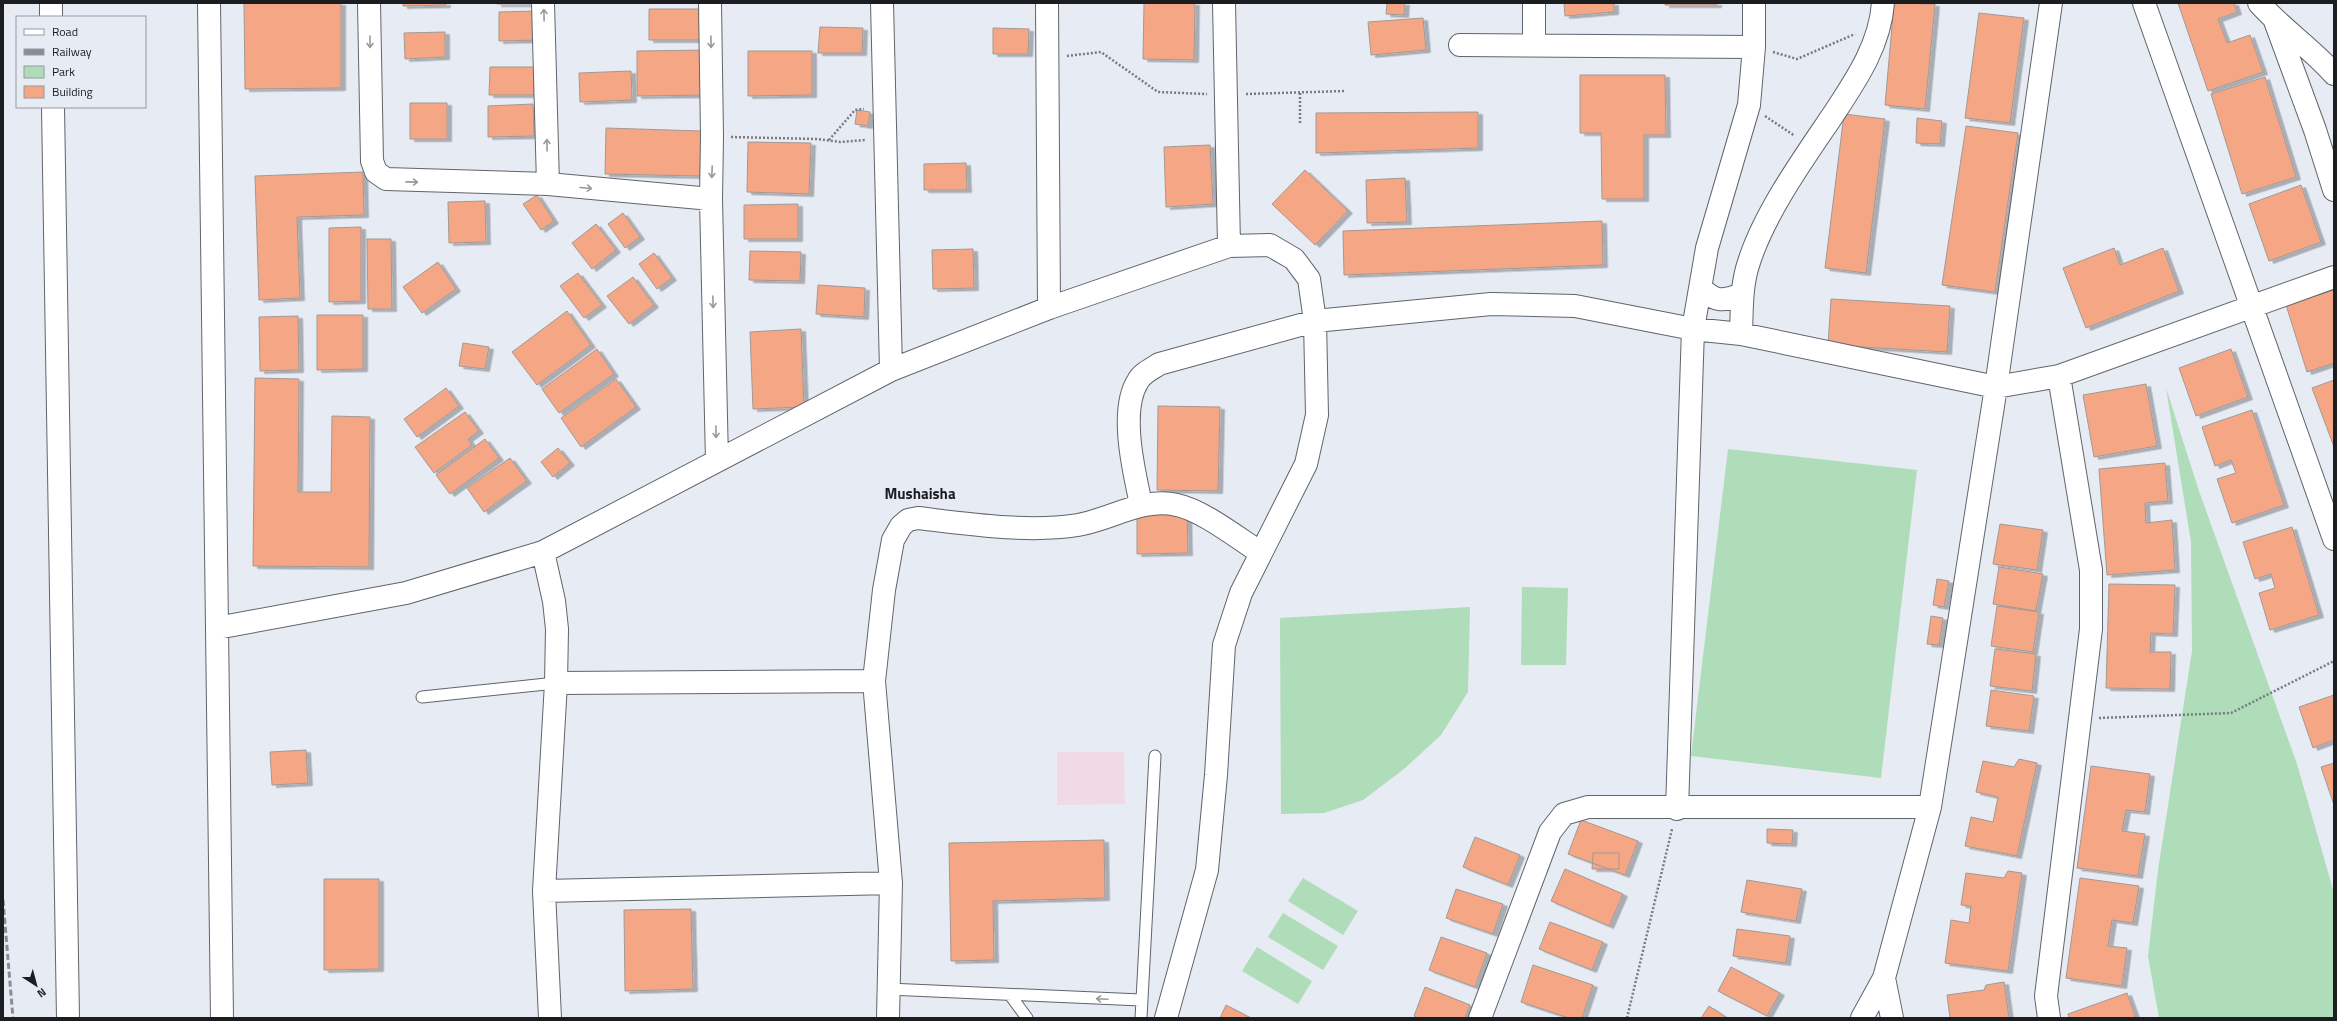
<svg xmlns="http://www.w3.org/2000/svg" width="2337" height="1021" viewBox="0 0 2337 1021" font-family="'Titillium Web',sans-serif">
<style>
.medical{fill:#f0dae6}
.green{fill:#afdcb9}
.building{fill:#f5a685;stroke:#a29995;filter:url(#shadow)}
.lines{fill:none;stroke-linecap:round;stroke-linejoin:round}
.lane-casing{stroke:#60646b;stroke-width:13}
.street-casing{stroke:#60646b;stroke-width:24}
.path{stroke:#787a80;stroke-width:2.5;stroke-dasharray:2 2;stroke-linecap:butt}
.lane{stroke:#fff;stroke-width:11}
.street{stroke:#fff;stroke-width:22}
.rail{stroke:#8a8d93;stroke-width:3;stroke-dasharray:6 3;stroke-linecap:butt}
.oneway{stroke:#99999b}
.labels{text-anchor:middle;stroke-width:4;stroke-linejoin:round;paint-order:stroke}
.neighbourhood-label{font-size:15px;font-weight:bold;fill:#1c1d20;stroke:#e7ebf3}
</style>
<defs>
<filter id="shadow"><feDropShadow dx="4.5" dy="2.5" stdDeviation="0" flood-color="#0004"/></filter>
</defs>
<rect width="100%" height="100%" fill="#e7ebf3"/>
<path class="medical" d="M1057 752H1124L1125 804 1057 805Z"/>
<path class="green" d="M2166 388 2199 491 2297 764 2334 893V1018H2159L2148 956 2158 870 2192 651 2191 542Z
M1728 449 1917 470 1881 778 1691 756Z
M1522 587 1568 588 1566 665H1521Z
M1470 607 1468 692 1441 735 1404 769 1363 800 1324 813 1281 814 1280 618Z
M1303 878 1358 911 1343 935 1288 901Z
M1283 913 1338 946 1323 970 1268 937Z
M1257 947 1312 981 1298 1004 1242 971Z"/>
<path class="building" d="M244 3H341V88L245 89Z
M403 3H446V5L403 6Z
M497 3H539V4H497Z
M1144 3H1195L1194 60 1143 59Z
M1387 3H1405L1404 15 1386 14Z
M1564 3H1614V12L1565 16Z
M1665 3H1717V5H1665Z
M1894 3 1935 4 1925 109 1885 105Z
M2178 3H2234L2237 12 2218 19 2227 43 2250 35 2263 72 2208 91Z
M649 9H706L705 40H649Z
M538 11 539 40 499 41V12Z
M1979 13 2024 18 2010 123 1965 118Z
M1423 18 1426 50 1371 55 1368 22Z
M820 27 863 28 862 53H818Z
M993 28 1029 29 1028 54H993Z
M445 32V57L405 59 404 33Z
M707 50 708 95 637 96V51Z
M748 51H812V95L748 96Z
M490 67H534V95H489Z
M631 71 632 100 580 102 579 73Z
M1580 75H1665L1666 135H1644V199H1602L1601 133H1580Z
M2265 77 2296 177 2242 194 2211 94Z
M410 103H447V139H410Z
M533 104 534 136 488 137V106Z
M857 110 870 112 868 126 855 124Z
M1478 112V148L1316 153V113Z
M1844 114 1885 119 1866 273 1825 268Z
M1917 118 1942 121 1940 144 1916 143Z
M1966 126 2018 133 1995 292 1942 285Z
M606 128 701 131 700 176 605 174Z
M748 142 811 143 809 194 747 192Z
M1210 145 1213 204 1166 207 1164 147Z
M966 163 967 190H924V164Z
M1305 170 1348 211 1315 245 1272 204Z
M363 172 364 215 297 217 300 298 259 300 255 176Z
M1405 178 1407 222 1367 223 1366 180Z
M2301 185 2321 242 2269 261 2249 204Z
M537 195 554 221 541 230 523 204Z
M485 201 486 242 449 243 448 202Z
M798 204V239H744V205Z
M623 213 640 237 625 248 608 224Z
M1602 221 1603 265 1344 275 1343 231Z
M596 224 616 250 592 269 572 243Z
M361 227V301L329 302V228Z
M367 239H391L392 309H368Z
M2114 248 2120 265 2163 248 2179 291 2086 328 2063 268Z
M973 249 974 288 933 289 932 250Z
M750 251 801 252 800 281 749 280Z
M654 253 672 278 657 289 639 264Z
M438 262 456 289 422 313 403 287Z
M578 273 602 305 584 318 560 286Z
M633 277 654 305 629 324 607 296Z
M818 285 865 288 864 317 816 314Z
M2334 290V363L2307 372 2286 305Z
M1831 299 1950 306 1947 352 1828 345Z
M567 311 591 345 537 385 512 352Z
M317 315H363V369L317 370Z
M298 316 299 370 260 371 259 317Z
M801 329 804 407 753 409 750 332Z
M463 343 489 347 485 369 459 366Z
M597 349 614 374 559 413 542 389Z
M2231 349 2248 397 2196 416 2179 368Z
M255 378 299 379 298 492H331L332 416 370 417 369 567 253 566Z
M616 379 636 407 581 447 561 418Z
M2334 380V447L2312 388Z
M2146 384 2157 446 2094 457 2083 395Z
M446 388 459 406 417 437 404 419Z
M1158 406 1220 407 1218 491 1157 490Z
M2252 410 2284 505 2232 523 2217 479 2236 473 2231 460 2215 466 2202 427Z
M465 412 479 431 468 439 472 445 434 473 415 447Z
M485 439 499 458 450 494 436 475Z
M558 448 570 463 553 477 541 462Z
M510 458 527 481 484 512 467 488Z
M2165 463 2168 501 2145 503 2146 523 2172 520 2175 570 2107 575 2099 469Z
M1187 512 1188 553 1137 554V513Z
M2000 524 2043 530 2037 570 1993 564Z
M2292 527 2319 615 2270 630 2259 593 2275 588 2271 574 2255 579 2243 542Z
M1999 567 2043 574 2036 611 1993 604Z
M1937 579 1949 581 1944 607 1933 605Z
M2109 584 2175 585 2173 634 2151 633 2150 652H2171L2170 689 2106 688Z
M1997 606 2039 612 2033 652 1991 646Z
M1931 616 1943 618 1939 645 1927 644Z
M1995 649 2036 654 2032 691 1990 686Z
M1991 690 2034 696 2029 731 1986 726Z
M2334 695V740L2313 748 2299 707Z
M306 750 308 783 272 785 270 752Z
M2019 759 2037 763 2017 856 1965 846 1971 817 1993 822 1998 797 1976 792 1983 761 2014 767Z
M2334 763V805L2321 767Z
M2091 766 2150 774 2145 812 2126 810 2122 831 2145 834 2138 876 2077 868Z
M1581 820 1638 841 1625 875 1568 854Z
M1767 829 1793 830 1792 844 1767 843Z
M1475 837 1520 855 1508 885 1463 867Z
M1104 840 1105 898 993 901 994 960 951 961 949 843Z
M1593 853H1619V869H1592Z
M1565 869 1623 894 1609 926 1551 901Z
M2008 871 2022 873 2008 971 1945 963 1951 920 1969 923 1971 906 1961 905 1966 873 2004 878Z
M2080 878 2139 886 2133 923 2112 920 2108 946 2127 948 2122 986 2066 978Z
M324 879H379V969L324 970Z
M1747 880 1802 889 1796 921 1741 912Z
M1456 889 1503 904 1493 934 1446 918Z
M691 909 693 989 625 991 624 910Z
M1550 922 1603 942 1592 970 1539 949Z
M1737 929 1790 936 1786 963 1733 956Z
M1441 937 1487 953 1475 987 1429 970Z
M1533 965 1593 985 1582 1018H1569L1521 1002Z
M1731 967 1780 993 1767 1016 1718 991Z
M2004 982 2009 1018H1950L1947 995 1984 990 1986 985Z
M1425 987 1470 1005 1465 1018H1419L1414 1016Z
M2127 993 2136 1018H2069L2068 1014Z
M1226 1005 1251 1018H1220Z
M1709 1006 1727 1018H1701Z"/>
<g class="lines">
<defs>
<path id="lane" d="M422 697 556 683
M888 989 1141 1000
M1010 995 1027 1018
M1141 1018 1155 756"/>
<path id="street" d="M51 3V17
M209 3 222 1018
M369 3 372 161 376 172 386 179 548 184 711 199
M543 3 548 184
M710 3 712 137 711 199 717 461
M882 3 891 370
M1047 3 1049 308
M1224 3 1229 246
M1534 3V45
M2144 3 2334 539
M2259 3C2282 29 2311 48 2334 74
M2275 21 2315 130 2334 190
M1460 45 1754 47
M53 107 68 1018
M1701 288C1716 303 1723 301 1742 294
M1741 334C1742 309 1741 285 1749 262 1765 212 1804 158 1833 115 1856 80 1880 45 1883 3
M1141 504C1134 472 1119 410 1138 381 1142 373 1152 369 1159 364L1315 321 1491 304 1575 306 1693 329 1741 334 1996 387 2059 376 2334 277
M543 552 554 601 557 629 556 683 544 891 550 1018
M217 628 406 593 543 552 891 370 1049 308 1229 246 1270 245 1294 259 1309 279 1315 321 1317 415 1306 464 1241 593 1224 645 1216 775 1207 870 1166 1018
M556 683 874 681
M1677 809 1693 329 1707 248 1749 105 1754 47V3
M544 891 891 883
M1884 978 1892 1018
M888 1018 891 883 874 681 884 590 893 540 901 526 908 520 918 518C968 524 1028 533 1078 525 1112 519 1143 497 1177 505 1202 510 1239 539 1261 553
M1480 1018 1550 832 1564 814 1588 807H1930
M1862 1018 1884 978 1930 807 1996 387 2051 3
M2049 1018 2046 996 2091 629V570L2059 376"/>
</defs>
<use href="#lane" class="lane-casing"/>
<use href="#street" class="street-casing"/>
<path class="path" d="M1773 52 1797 59 1855 34
M1067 56 1101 52 1158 92 1207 94
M1300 93V123
M1246 94 1345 91
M1765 116 1795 136
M731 137 817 139 840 142 866 140
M829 140 855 110 864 109
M2099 718 2231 713 2334 661
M1627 1018 1672 829"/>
<use href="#lane" class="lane"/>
<use href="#street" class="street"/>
<path class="rail" d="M3 900 13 1018"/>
</g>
<defs><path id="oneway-shaft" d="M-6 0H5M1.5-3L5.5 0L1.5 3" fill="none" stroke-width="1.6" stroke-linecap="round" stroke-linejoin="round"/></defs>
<g class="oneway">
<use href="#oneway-shaft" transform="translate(544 15) rotate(-91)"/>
<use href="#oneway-shaft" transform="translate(370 42) rotate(90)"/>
<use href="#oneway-shaft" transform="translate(711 42) rotate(89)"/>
<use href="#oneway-shaft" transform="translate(547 145) rotate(-91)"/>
<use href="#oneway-shaft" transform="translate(712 172) rotate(92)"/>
<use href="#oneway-shaft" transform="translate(412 182) rotate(1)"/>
<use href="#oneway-shaft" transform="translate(586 188) rotate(5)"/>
<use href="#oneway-shaft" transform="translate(713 302) rotate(89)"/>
<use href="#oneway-shaft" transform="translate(716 432) rotate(89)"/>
<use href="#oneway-shaft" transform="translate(1102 999) rotate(-177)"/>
</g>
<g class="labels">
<g class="neighbourhood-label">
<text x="920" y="499">Mushaisha</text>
</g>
</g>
<rect width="2337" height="1021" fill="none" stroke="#1c1d20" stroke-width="8"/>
<rect x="16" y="16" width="130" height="92" fill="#e7ebf3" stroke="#96999f"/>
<rect x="24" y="29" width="20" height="6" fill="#ffffff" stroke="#96999f"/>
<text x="52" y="36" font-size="12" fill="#1c1d20">Road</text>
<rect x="24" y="49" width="20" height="6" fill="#8a8d93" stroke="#96999f"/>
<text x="52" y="56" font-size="12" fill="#1c1d20">Railway</text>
<rect x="24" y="66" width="20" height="12" fill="#afdcb9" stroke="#96999f"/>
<text x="52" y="76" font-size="12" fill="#1c1d20">Park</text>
<rect x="24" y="86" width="20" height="12" fill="#f5a685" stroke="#96999f"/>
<text x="52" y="96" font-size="12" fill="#1c1d20">Building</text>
<g transform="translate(36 985) rotate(144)" stroke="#e7ebf3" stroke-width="3" paint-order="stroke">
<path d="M0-3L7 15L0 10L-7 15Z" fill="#1c1d20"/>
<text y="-6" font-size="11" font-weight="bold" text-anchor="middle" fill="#1c1d20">N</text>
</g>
</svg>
